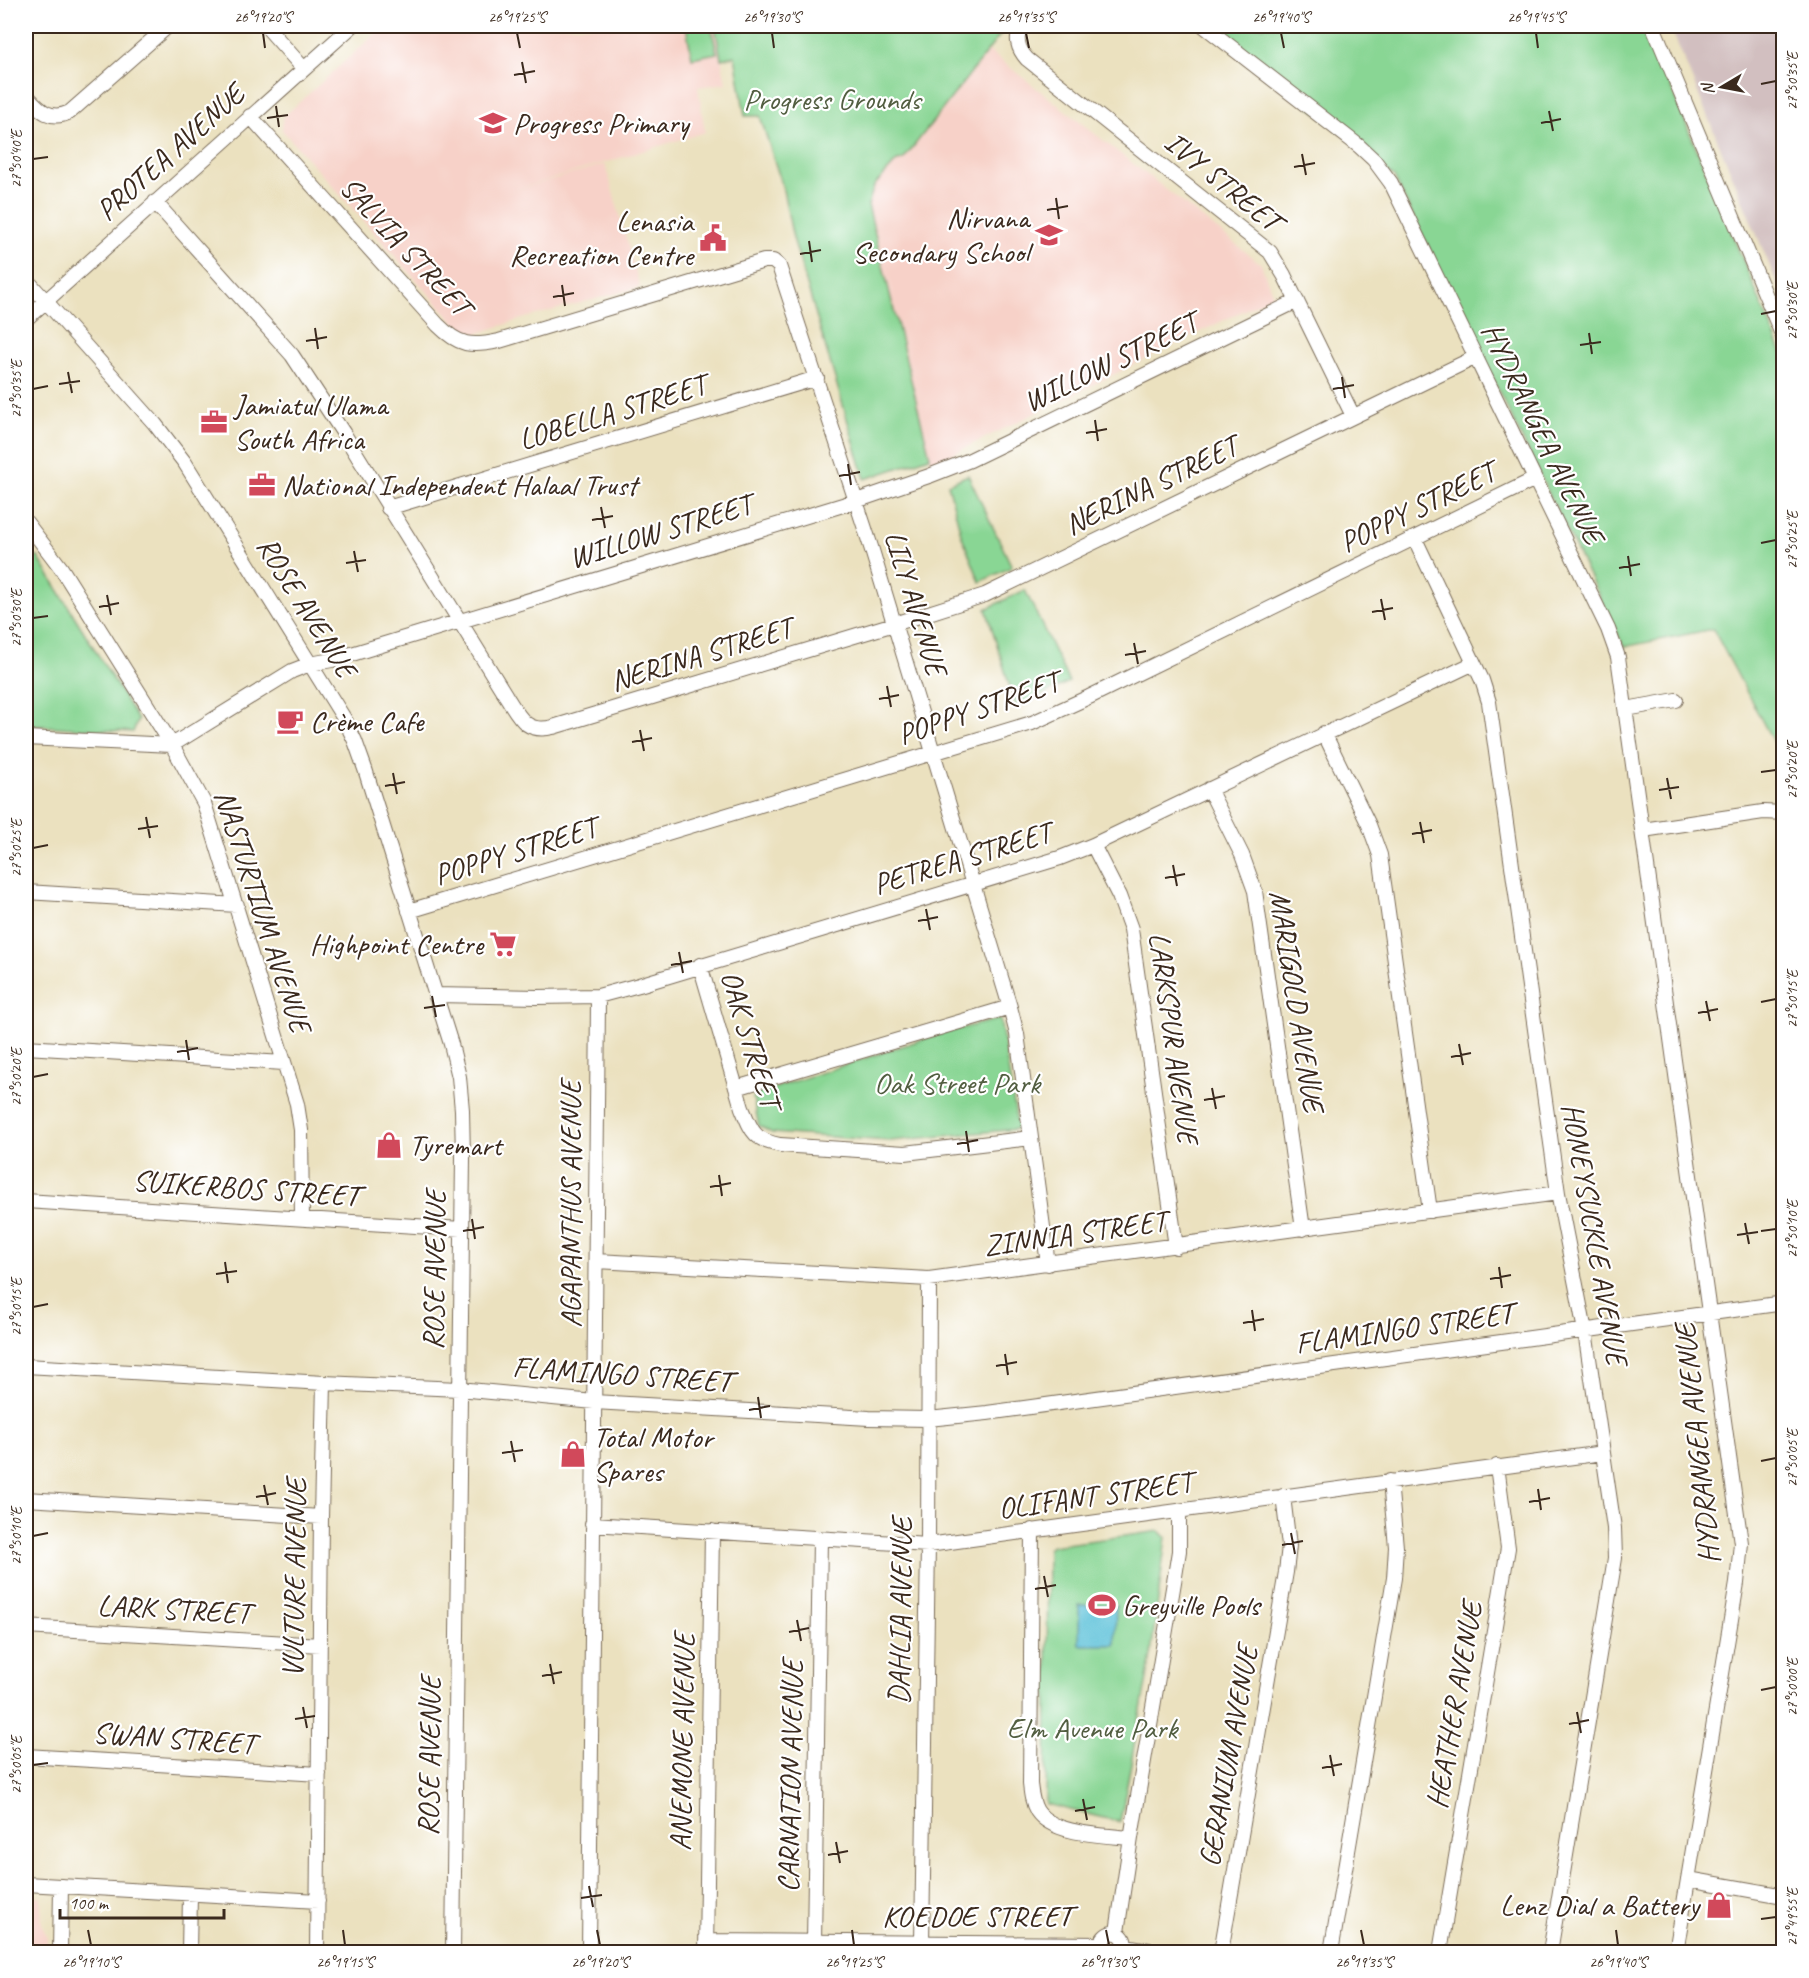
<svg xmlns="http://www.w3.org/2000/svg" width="1809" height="1978" viewBox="0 0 1809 1978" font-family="Caveat,sans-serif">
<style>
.built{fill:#f7d1c8}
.industrial{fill:#d2bfc0}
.green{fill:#89d694;stroke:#628059;stroke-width:1.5}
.water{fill:#5bc1d9;stroke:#4b767c;stroke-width:1.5}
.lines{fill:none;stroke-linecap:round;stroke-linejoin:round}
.minor-casing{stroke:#796a56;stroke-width:16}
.minor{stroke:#fff;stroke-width:14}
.ticks{fill:none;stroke:#3b2a1e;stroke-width:2}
.labels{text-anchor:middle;stroke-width:4.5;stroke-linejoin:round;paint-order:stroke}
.park-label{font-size:30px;fill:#525e41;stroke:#fff}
.poi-label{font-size:30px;fill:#3b2a1e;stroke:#fff;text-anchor:start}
.street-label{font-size:30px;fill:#3b2a1e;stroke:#fff}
.neatline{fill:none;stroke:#3b2a1e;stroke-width:2}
.ticks-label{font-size:15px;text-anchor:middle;fill:#3b2a1e}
</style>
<rect width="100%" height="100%" fill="#fff"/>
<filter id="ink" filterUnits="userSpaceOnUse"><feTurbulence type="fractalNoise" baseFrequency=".0167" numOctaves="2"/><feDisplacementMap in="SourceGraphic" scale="12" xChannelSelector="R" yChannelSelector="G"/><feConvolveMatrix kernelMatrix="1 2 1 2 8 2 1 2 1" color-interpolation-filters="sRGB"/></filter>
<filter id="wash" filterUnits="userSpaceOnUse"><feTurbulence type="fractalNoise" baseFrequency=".008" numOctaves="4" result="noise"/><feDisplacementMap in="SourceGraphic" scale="24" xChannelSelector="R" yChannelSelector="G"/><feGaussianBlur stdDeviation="1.35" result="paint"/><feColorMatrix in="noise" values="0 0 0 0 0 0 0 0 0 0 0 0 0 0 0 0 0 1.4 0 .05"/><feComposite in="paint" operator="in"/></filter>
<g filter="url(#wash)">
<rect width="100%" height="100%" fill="#ebe1bf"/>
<path class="built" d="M384 26H715L726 83 698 87 705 132 499 195 605 164 640 287 525 318 476 334 461 330 282 130 283 117Z
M989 51 1261 264 1273 296 932 464 867 205 874 187 897 161 904 160Z
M26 1897H41L42 1925 47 1938V1952H26Z
M1085 1950 1087 1952H733H734Z"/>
<path class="industrial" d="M1670 26H1783V298Z"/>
<path class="green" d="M686 26H711L717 53 692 58Z
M715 26H1007L903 160 897 161 874 186 868 205 930 457 865 479 793 238 782 185 760 116H745L735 56 721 59Z
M1213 26H1645L1783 356V760L1713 629 1624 647 1394 177Z
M968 475 1012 567 980 582 961 534 948 484Z
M26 555 38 557 138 720 133 732 26 725Z
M1025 590 1069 682 1016 707 986 609Z
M1000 1019 1018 1129 890 1141 772 1133 759 1126 753 1098 756 1094 942 1033Z
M1160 1531 1166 1537 1150 1662 1120 1822 1046 1804 1048 1549 1052 1546Z
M945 1951V1952H733H734Z"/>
<path class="water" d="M1079 1605H1116L1115 1645H1079Z"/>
</g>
<g filter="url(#ink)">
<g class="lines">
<defs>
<path id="minor" d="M266 26 304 69
M1020 26C1016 39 1017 48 1027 59L1270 252 1284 275 1353 416
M1204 26 1359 146 1374 160 1391 183 1608 629 1618 657 1741 1543 1737 1583 1676 1952
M1653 26 1784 339
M26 95C39 109 49 122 70 112L168 26
M250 116 438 325C459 346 471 347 499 341L764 261H773L779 266 871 547 1010 1007 1017 1034 1048 1264
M155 202 292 355 344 434 506 696C519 716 525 734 553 727L894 624 985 595 1476 357
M26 279 155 424 185 463 345 720 355 741 365 769 451 1044 459 1077 462 1110 463 1158 453 1952
M26 319 352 26
M388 508 817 378
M26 522 61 568 172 745 204 803 297 1104 301 1130 302 1219
M1415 539 1482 680 1489 702 1558 1193 1585 1331 1614 1528 1615 1558 1550 1952
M1626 709 1676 700
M1324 733 1369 825 1380 855 1430 1211
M26 738 172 745 292 671 310 664 332 660 856 501 929 476 970 460 1297 301
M1209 789 1242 855 1255 891 1303 1229
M1643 830 1763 812 1784 813
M1093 845 1119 896 1131 929 1176 1247
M26 892 237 905
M409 911 1032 723 1089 697 1535 479
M700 965 742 1108C752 1132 754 1140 780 1145L905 1153 1031 1138
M435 995 537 997 598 996 639 985 1060 858 1093 845 1474 663
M26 1047 284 1063
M736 1088 1010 1007
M26 1201 462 1229
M597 1261 929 1279 1558 1193
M26 1366 324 1383 459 1389 594 1402 869 1418 928 1419 987 1413 1784 1303
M26 1499 321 1517
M592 1524 928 1545 1603 1453
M1032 1530 1030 1784C1031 1793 1032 1803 1037 1811 1053 1835 1104 1835 1131 1838
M26 1627 320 1645
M26 1756 319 1774
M1688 1879 1784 1896
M26 1884 318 1901
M1117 1932 1131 1838 1175 1576 1179 1551V1511
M707 1941 1102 1944
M814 1943 820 1538
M922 1943 928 1545 929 1279
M1125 1946 1161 1952
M60 1952 61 1886
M189 1952 190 1895
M317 1952 321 1517 324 1383
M589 1952C591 1634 596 1315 598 996
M706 1952 712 1531
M1107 1952 1103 1947V1939C1111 1928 1125 1932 1125 1946L1121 1952
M1221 1952 1286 1572 1289 1546 1283 1496
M1331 1952 1394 1578 1396 1547 1390 1481
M1440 1952 1508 1548 1497 1466"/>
</defs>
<use href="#minor" class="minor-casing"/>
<use href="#minor" class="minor"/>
</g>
</g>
<path class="ticks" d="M263 33 265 48M517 33 520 48M772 33 774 48M1026 33 1029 48M1281 33 1284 48M1536 33 1538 48M522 62 526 83M514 75 535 71M1761 84 1776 81M276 106 279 127M1549 111 1553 131M267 118 288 115M1541 123 1561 119M1302 154 1306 175M33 159 48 157M1294 167 1315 163M1056 198 1059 219M1047 210 1068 206M809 241 812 262M800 254 821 250M562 285 565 306M553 297 574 293M1761 314 1776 311M315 328 318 349M1589 333 1592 354M306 341 327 337M1580 345 1601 342M68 372 72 393M1342 377 1345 398M59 384 80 381M33 389 48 386M1333 389 1354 385M1095 420 1098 441M1086 433 1107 429M848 464 851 485M839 476 860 472M601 507 605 528M592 520 613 516M1761 543 1776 540M354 551 358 572M1628 556 1631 576M346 563 366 560M1619 568 1640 564M107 595 111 615M1381 599 1385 620M99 607 119 603M1372 612 1393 608M33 618 48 616M1134 643 1138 664M1125 655 1146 651M887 686 891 707M879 699 899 695M640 730 644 751M632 742 652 738M1761 772 1776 770M393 773 397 794M1667 778 1671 799M385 786 405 782M1659 790 1679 787M146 817 150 838M1420 822 1424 843M138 829 158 826M1412 834 1432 830M33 848 48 845M1173 865 1177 886M1165 878 1185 874M926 909 930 930M918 921 938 917M679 952 683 973M671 965 692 961M432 996 436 1017M1706 1001 1710 1021M1761 1002 1776 999M424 1008 445 1005M1698 1013 1718 1009M186 1040 189 1060M1459 1044 1463 1065M177 1052 198 1048M1451 1057 1471 1053M33 1077 48 1074M1212 1088 1216 1109M1204 1100 1225 1096M966 1131 969 1152M957 1144 978 1140M719 1175 722 1196M710 1187 731 1183M472 1219 475 1239M1745 1223 1749 1244M463 1231 484 1227M1761 1231 1776 1229M1737 1235 1758 1232M225 1262 228 1283M1499 1267 1502 1288M216 1274 237 1271M1490 1279 1511 1275M33 1307 48 1304M1252 1310 1255 1331M1243 1323 1264 1319M1005 1354 1008 1375M996 1366 1017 1362M758 1397 761 1418M749 1410 770 1406M511 1441 515 1462M502 1453 523 1450M1761 1461 1776 1458M264 1485 268 1505M1538 1489 1541 1510M256 1497 276 1493M1529 1502 1550 1498M1291 1533 1295 1554M33 1536 48 1533M1282 1545 1303 1541M1044 1576 1048 1597M1035 1589 1056 1585M797 1620 801 1641M789 1632 809 1628M550 1664 554 1684M542 1676 562 1672M1761 1690 1776 1687M303 1707 307 1728M1577 1712 1581 1733M295 1719 315 1716M1569 1724 1589 1720M1330 1755 1334 1776M33 1765 48 1763M1322 1768 1342 1764M1083 1799 1087 1820M1075 1811 1095 1807M836 1842 840 1863M828 1855 848 1851M589 1886 593 1907M581 1898 602 1895M1761 1919 1776 1917M88 1930 91 1945M343 1930 345 1945M597 1930 600 1945M852 1930 854 1945M1106 1930 1109 1945M1361 1930 1364 1945M1616 1930 1618 1945"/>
<defs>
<symbol id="school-bare" viewBox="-9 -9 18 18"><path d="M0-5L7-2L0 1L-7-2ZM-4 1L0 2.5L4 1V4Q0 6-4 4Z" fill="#d1495b" stroke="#fff" stroke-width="2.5" paint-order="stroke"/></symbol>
<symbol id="civic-bare" viewBox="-9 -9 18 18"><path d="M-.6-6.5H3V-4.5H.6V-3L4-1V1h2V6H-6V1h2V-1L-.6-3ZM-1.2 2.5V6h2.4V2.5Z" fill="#d1495b" stroke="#fff" stroke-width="2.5" paint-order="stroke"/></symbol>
<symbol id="office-bare" viewBox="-9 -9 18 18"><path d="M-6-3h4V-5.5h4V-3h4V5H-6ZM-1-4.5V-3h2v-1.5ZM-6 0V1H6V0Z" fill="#d1495b" stroke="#fff" stroke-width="2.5" paint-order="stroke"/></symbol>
<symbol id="cafe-bare" viewBox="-9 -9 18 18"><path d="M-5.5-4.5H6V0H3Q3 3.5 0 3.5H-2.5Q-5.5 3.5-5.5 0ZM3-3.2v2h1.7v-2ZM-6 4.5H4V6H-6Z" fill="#d1495b" stroke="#fff" stroke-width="2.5" paint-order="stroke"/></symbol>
<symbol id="supermarket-bare" viewBox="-9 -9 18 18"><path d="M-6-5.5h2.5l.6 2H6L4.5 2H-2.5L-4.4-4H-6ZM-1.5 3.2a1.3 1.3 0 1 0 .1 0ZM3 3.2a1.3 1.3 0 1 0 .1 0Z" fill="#d1495b" stroke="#fff" stroke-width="2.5" paint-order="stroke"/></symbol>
<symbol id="shop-bare" viewBox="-9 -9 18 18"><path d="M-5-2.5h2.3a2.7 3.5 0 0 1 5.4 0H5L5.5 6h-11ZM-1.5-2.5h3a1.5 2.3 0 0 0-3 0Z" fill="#d1495b" stroke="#fff" stroke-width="2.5" paint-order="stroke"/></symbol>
<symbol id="stadium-bare" viewBox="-9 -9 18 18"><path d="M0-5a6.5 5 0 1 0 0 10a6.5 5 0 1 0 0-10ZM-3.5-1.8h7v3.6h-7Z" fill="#d1495b" stroke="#fff" stroke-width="2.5" paint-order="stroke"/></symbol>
</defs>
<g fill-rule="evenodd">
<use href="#school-bare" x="474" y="104" width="38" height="38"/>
<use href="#school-bare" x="1030" y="216" width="38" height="38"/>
<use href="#civic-bare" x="694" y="219" width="38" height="38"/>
<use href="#office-bare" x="195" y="403" width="38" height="38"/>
<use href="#office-bare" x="243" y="466" width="38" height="38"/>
<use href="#cafe-bare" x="271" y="702" width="38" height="38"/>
<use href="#supermarket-bare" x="484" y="925" width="38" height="38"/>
<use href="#shop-bare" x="370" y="1126" width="38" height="38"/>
<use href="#shop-bare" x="554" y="1435" width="38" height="38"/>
<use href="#stadium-bare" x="1083" y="1586" width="38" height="38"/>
<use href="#shop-bare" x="1700" y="1886" width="38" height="38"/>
</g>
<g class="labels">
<g class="park-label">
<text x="832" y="109">Progress Grounds</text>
<text x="957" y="1093">Oak Street Park</text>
<text x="1092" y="1738">Elm Avenue Park</text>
</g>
<g class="poi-label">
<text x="513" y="133">Progress Primary</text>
<text x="1029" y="228" text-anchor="end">Nirvana<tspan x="1029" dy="34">Secondary School</tspan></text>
<text x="693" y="231" text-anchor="end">Lenasia<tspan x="693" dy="34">Recreation Centre</tspan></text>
<text x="234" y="415">Jamiatul Ulama<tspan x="234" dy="34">South Africa</tspan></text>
<text x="282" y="495">National Independent Halaal Trust</text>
<text x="310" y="731">Crème Cafe</text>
<text x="483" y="954" text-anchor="end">Highpoint Centre</text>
<text x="409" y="1155">Tyremart</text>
<text x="593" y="1447">Total Motor<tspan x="593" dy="34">Spares</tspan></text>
<text x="1122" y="1615">Greyville Pools</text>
<text x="1699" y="1915" text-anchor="end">Lenz Dial a Battery</text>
</g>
<g class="street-label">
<text transform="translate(170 152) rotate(-42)" y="10">PROTEA AVENUE</text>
<text transform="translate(1223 181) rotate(39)" y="10">IVY STREET</text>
<text transform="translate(406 246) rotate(47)" y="10">SALVIA STREET</text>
<text transform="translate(1110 362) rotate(-26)" y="10">WILLOW STREET</text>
<text transform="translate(612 412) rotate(-17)" y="10">LOBELLA STREET</text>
<text transform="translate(1543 433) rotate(64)" y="10">HYDRANGEA AVENUE</text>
<text transform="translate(1151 485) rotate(-26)" y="10">NERINA STREET</text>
<text transform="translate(1417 507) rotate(-26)" y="10">POPPY STREET</text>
<text transform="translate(660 531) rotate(-17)" y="10">WILLOW STREET</text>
<text transform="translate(916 603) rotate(73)" y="10">LILY AVENUE</text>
<text transform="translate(307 607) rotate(58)" y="10">ROSE AVENUE</text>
<text transform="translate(701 654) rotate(-17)" y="10">NERINA STREET</text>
<text transform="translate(978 708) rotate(-19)" y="10">POPPY STREET</text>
<text transform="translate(515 851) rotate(-17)" y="10">POPPY STREET</text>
<text transform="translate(962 858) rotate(-17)" y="10">PETREA STREET</text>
<text transform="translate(263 911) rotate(72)" y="10">NASTURTIUM AVENUE</text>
<text transform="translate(1297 1001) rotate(81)" y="10">MARIGOLD AVENUE</text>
<text transform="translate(1174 1038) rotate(82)" y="10">LARKSPUR AVENUE</text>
<text transform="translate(751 1039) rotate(73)" y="10">OAK STREET</text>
<text transform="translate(246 1188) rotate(4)" y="10">SUIKERBOS STREET</text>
<text transform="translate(570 1204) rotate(-90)" y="10">AGAPANTHUS AVENUE</text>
<text transform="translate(1075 1233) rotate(-8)" y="10">ZINNIA STREET</text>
<text transform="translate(1595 1234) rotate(80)" y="10">HONEYSUCKLE AVENUE</text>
<text transform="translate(434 1270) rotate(-89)" y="10">ROSE AVENUE</text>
<text transform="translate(1404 1328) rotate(-8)" y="10">FLAMINGO STREET</text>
<text transform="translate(622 1374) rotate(4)" y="10">FLAMINGO STREET</text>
<text transform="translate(1697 1444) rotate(-96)" y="10">HYDRANGEA AVENUE</text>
<text transform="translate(1095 1495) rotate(-8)" y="10">OLIFANT STREET</text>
<text transform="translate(294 1578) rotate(-89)" y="10">VULTURE AVENUE</text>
<text transform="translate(174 1609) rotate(3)" y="10">LARK STREET</text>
<text transform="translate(900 1611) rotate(-89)" y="10">DAHLIA AVENUE</text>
<text transform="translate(1454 1705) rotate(-80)" y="10">HEATHER AVENUE</text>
<text transform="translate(174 1738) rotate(4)" y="10">SWAN STREET</text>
<text transform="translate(682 1742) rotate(-89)" y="10">ANEMONE AVENUE</text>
<text transform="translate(429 1756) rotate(-89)" y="10">ROSE AVENUE</text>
<text transform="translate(1228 1756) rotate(-80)" y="10">GERANIUM AVENUE</text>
<text transform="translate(790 1776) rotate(-89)" y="10">CARNATION AVENUE</text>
<text x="977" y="1926">KOEDOE STREET</text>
</g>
</g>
<rect width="1809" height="1978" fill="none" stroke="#fff" stroke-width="66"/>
<g transform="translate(1722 87) rotate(260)" stroke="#ffffff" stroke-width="4.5" paint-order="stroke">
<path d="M0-4.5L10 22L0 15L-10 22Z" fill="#3b2a1e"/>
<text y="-9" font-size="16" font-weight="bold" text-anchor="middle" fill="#3b2a1e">N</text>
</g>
<path d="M60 1909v9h164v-9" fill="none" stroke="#3b2a1e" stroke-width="3"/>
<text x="69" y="1909" font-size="18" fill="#3b2a1e" stroke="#ffffff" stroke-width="4.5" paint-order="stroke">100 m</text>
<rect x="33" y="33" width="1743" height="1912" class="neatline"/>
<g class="ticks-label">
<text x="263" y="22">26°19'20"S</text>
<text x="517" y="22">26°19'25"S</text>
<text x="772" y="22">26°19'30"S</text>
<text x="1026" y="22">26°19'35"S</text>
<text x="1281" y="22">26°19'40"S</text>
<text x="1536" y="22">26°19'45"S</text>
<text transform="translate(1792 81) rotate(-90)" y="5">27°50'35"E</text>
<text transform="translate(16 159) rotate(-90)" y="5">27°50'40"E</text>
<text transform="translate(1792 311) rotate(-90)" y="5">27°50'30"E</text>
<text transform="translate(16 389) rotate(-90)" y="5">27°50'35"E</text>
<text transform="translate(1792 540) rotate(-90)" y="5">27°50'25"E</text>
<text transform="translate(16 618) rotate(-90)" y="5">27°50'30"E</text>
<text transform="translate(1792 770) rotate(-90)" y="5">27°50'20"E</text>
<text transform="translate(16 848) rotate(-90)" y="5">27°50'25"E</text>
<text transform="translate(1792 999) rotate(-90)" y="5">27°50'15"E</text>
<text transform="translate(16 1077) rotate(-90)" y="5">27°50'20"E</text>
<text transform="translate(1792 1229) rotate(-90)" y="5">27°50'10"E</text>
<text transform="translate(16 1307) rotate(-90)" y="5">27°50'15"E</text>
<text transform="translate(1792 1458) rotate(-90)" y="5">27°50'05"E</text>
<text transform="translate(16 1536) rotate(-90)" y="5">27°50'10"E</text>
<text transform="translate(1792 1687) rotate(-90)" y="5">27°50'00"E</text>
<text transform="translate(16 1765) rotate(-90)" y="5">27°50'05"E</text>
<text transform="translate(1792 1917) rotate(-90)" y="5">27°49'55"E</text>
<text x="91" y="1967">26°19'10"S</text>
<text x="345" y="1967">26°19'15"S</text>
<text x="600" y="1967">26°19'20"S</text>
<text x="854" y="1967">26°19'25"S</text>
<text x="1109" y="1967">26°19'30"S</text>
<text x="1364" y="1967">26°19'35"S</text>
<text x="1618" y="1967">26°19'40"S</text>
</g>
</svg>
